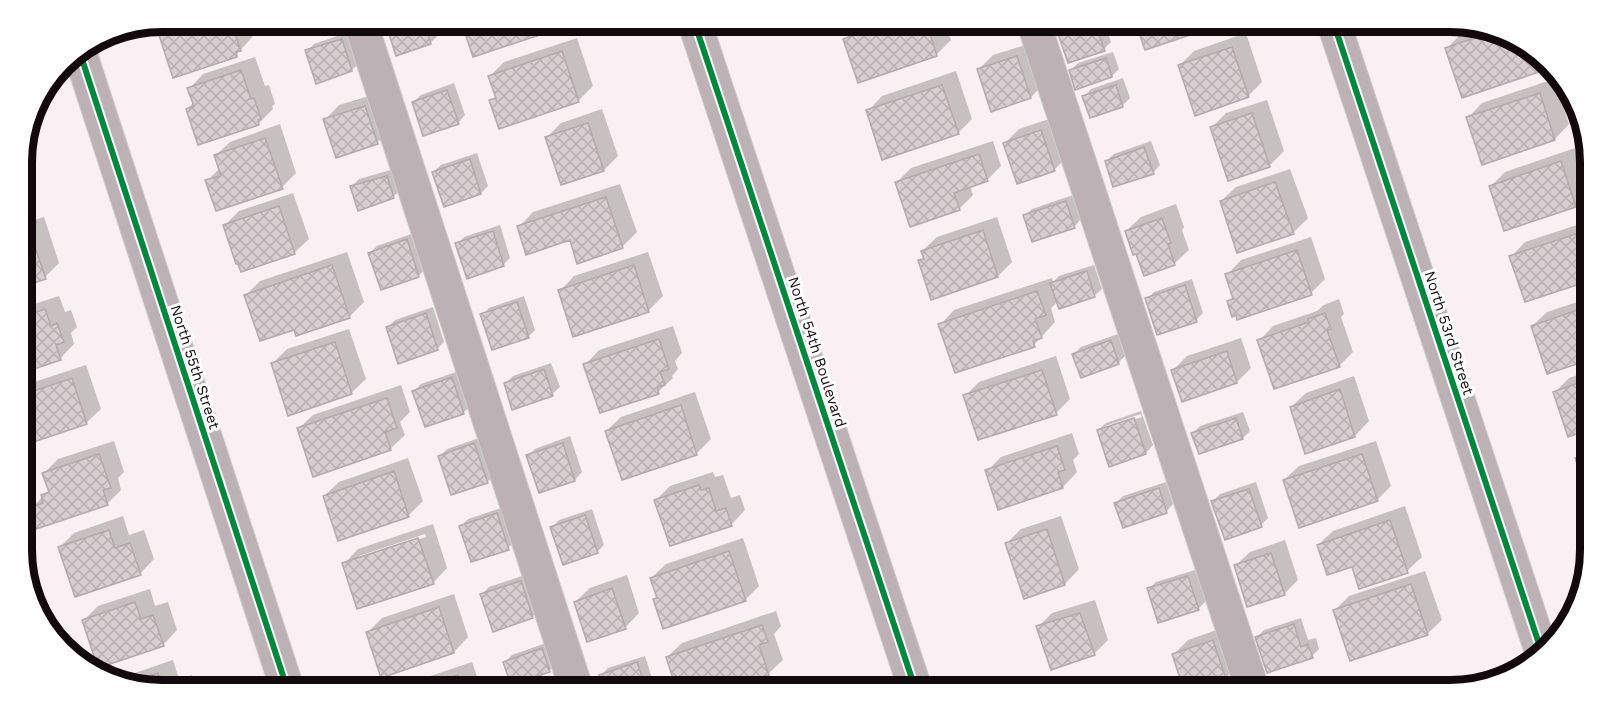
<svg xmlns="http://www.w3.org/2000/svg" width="1611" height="712" viewBox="0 0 1611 712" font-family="'Work Sans',sans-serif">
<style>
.shadow{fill:#0003;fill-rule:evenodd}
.building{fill:url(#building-cross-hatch);stroke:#b2aaac;stroke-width:1.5}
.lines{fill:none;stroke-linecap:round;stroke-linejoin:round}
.minor-casing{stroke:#d2ccce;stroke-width:35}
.minor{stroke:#bcb2b6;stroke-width:33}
.cycleway-casing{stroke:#fefefe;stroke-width:10}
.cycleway{stroke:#00873e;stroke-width:6}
.labels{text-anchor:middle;stroke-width:6;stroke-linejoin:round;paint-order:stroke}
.street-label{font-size:15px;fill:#11090c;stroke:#fefefe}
.rim{fill:none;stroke:#11090c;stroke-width:8}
</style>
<defs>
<pattern id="building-cross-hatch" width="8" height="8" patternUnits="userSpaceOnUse" patternTransform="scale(1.5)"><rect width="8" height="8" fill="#d6ced0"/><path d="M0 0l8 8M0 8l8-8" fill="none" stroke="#b7b0b1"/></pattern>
</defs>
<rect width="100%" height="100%" fill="#f8f0f2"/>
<path class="shadow" d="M163 21H250L254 35 236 55 158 27Z
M406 21H433L438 36 430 43 390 31 397 24Z
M463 21H562L554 28Z
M872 21H944L951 40 936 55 845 39 859 25Z
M1065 21H1104L1111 42 1104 49 1058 28Z
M1482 27 1503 32 1545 64 1538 71 1446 49 1461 34Z
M349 32 359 63 352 70 307 51 314 44Z
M1246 33 1262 82 1248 96 1180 65 1194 51Z
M577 38 593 86 579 100 500 127 491 101 497 95 490 76 504 62Z
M1032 43 1045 83 1031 97 978 70 993 55Z
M1113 52 1119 69 1112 76 1071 70 1078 63Z
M255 57 265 86 269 85 275 104 272 106 273 109 259 123 187 109 194 102 189 89 203 74Z
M956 71 972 119 958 133 868 111 882 96Z
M1123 78 1130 98 1123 105 1091 116 1084 97 1091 89Z
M1554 79 1569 124 1555 139 1468 118 1482 103Z
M454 83 465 115 458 123 413 102 421 95Z
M379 93 391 129 377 143 325 120 339 105Z
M1267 100 1284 151 1270 165 1229 179 1212 127 1226 113Z
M602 109 618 156 604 170 547 137 561 123Z
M1055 117 1068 156 1054 170 1005 143 1019 129Z
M280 124 296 173 282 187 207 181 220 168 215 156 230 142Z
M993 141 1001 166 987 180 970 186 973 195 959 209 897 182 911 168Z
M1151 141 1160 165 1153 173 1106 161 1114 154Z
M1575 148 1589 192 1575 206 1491 186 1505 172Z
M21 151 35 191 21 204Z
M477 153 488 186 481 193 433 172 441 165Z
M394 169 400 190 393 197 352 186 359 179Z
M1290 169 1308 218 1293 233 1221 201 1236 187Z
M620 184 637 232 622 247 571 238 519 227 533 212Z
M293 193 309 239 294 253 224 226 239 211Z
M1073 195 1081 219 1074 227 1025 216 1032 209Z
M1176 204 1184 227 1182 230 1189 250 1174 264 1126 231 1141 217Z
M44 217 59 263 45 277 22 285 21 224Z
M997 217 1012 262 998 276 920 261 924 256 922 251 937 237Z
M1589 221V279L1526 300 1511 257 1525 242Z
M500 225 510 258 503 265 457 244 464 237Z
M414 233 426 269 418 276 370 253 377 246Z
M1311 237 1325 279 1311 293 1228 302 1234 296 1227 275 1241 260Z
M347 252 364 302 349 317 295 328 246 295 260 281Z
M648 252 663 296 648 311 560 291 574 276Z
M1094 265 1102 289 1094 296 1058 301 1051 308 1055 322 1034 345 940 325 954 310 1052 278 1053 282 1059 276Z
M1192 279 1203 313 1196 320 1147 299 1154 292Z
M59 296 65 312 71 310 77 327 71 333 74 344 60 359 22 372V308Z
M524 296 535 330 528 337 482 315 489 308Z
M1589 298V358L1548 372 1532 326 1547 312Z
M1339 299 1344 314 1341 317 1353 352 1339 366 1259 341 1273 326 1317 311 1324 305Z
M433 307 444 342 437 349 388 327 395 320Z
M673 326 682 353 675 361 678 369 672 376 673 378 658 392 585 365 599 350Z
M349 329 366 379 351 393 272 364 287 349Z
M1118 334 1125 356 1118 363 1074 354 1081 347Z
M1241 338 1251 368 1237 382 1173 370 1187 356Z
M1056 356 1070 399 1056 413 965 396 979 382Z
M551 363 560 387 552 394 505 384 513 376Z
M86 365 101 409 86 423 22 445V386Z
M459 371 470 406 463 413 414 391 421 384Z
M1589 371 1590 428 1555 392 1569 378Z
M1354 376 1369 421 1355 436 1306 452 1291 407 1306 393Z
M401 385 410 412 400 422 405 435 390 449 298 429 313 415Z
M695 392 711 439 697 453 622 478 606 431 621 417Z
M1141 411 1153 445 1146 453 1098 430 1106 423ZM1141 414 1142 417 1105 429V426Z
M1243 412 1250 431 1243 438 1200 452 1193 433 1200 426Z
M1072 433 1079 454 1073 460 1077 472 1063 487 987 471 1001 457Z
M570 436 582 472 575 480 540 491 528 456 535 449Z
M482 437 495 475 487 482 440 456 447 449Z
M114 441 124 472 118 478 121 490 107 504 31 509 50 489 44 473 58 459Z
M1376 441 1391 486 1377 500 1284 480 1299 466Z
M1590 445V499L1576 458Z
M408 458 423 501 408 516 324 496 339 482Z
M713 472 715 477 723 475 731 498 740 495 745 510 731 525 656 500 670 486Z
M1166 482 1173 504 1166 512 1116 503 1123 496Z
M1256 482 1268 518 1261 525 1213 501 1220 494Z
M1405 506 1422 557 1407 571 1353 565 1318 545 1333 531Z
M504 507 515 541 508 548 461 526 468 519Z
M592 509 604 545 597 552 552 527 559 520Z
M123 516 129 535 144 530 154 559 140 574 60 547 74 533Z
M1061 516 1079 569 1065 584 1025 597 1007 543 1021 529Z
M433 524 447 568 433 583 344 564 358 549ZM425 534 426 537 359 559V556Z
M743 538 759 586 745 600H654L658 596 651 578 666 564Z
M1285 540 1298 580 1284 594 1235 566 1250 552Z
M27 552 39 587 32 594 22 569V554Z
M1195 570 1206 601 1199 608 1159 621 1149 589 1156 582Z
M1425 571 1442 620 1427 634 1334 611 1349 596Z
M528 574 540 609 533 616 494 630 482 594 489 587Z
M627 575 639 613 625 628 575 602 590 588Z
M150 589 155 606 168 602 177 630 163 645 84 620 98 606Z
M454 594 468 637 454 652 382 676 368 632 382 618Z
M1095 600 1108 640 1094 654 1038 627 1052 613Z
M776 611 781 626 774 634 783 660 768 674 667 657 682 643Z
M1301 618 1308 640 1316 638 1319 649 1312 656 1257 637 1264 630Z
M46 626H48L53 638 50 636Z
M1228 626 1240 664 1226 678 1174 654 1188 640Z
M549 642 556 664 549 671 505 662 512 655Z
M645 656 656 691H606L601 675 608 668Z
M173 660 179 679 192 675 197 691H161L115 682 120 678Z
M472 662 482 691H396L401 686Z
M1120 676 1125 691H1079Z"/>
<path class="building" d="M172 21H225L229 33 234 31 241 51 236 52 237 57 173 78 156 26Z
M378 21H400L380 27Z
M416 21H424L431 44 396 56 388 31Z
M461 21H552L555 30 473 57Z
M898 21H926L937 56 858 83 843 39Z
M1076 21H1094L1105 51 1068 63 1056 28Z
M1135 21H1222L1223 24 1145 50Z
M1444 21H1450L1467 24 1448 31Z
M1498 30 1503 32 1533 55 1539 72 1462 98 1445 48Z
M342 39 352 71 316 84 305 50Z
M1232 47 1249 97 1195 116 1178 65Z
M562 51 579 102 499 129 489 100 496 98 488 76Z
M1017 56 1031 98 991 112 977 69Z
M1106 58 1112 77 1075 90 1069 70Z
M241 70 251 99 254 98 261 119 258 120 259 125 198 145 186 109 194 106 187 88Z
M942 85 959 134 882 160 866 110Z
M1116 85 1123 107 1090 118 1082 96Z
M447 90 459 124 423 136 412 102Z
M1540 93 1555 140 1482 165 1466 117Z
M365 106 378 144 336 158 323 119Z
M1252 113 1270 167 1228 181 1210 127Z
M588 123 604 171 561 185 545 137Z
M1041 130 1055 171 1017 184 1003 143Z
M265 138 283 189 216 211 205 180 221 176 214 155Z
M1144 147 1154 174 1113 187 1105 161Z
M979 154 988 181 954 193 960 210 910 227 895 182Z
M470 159 481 194 444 207 432 172Z
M1561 161 1576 207 1504 231 1489 186Z
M387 176 394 198 358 211 350 186Z
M1275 182 1294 234 1237 253 1220 201Z
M606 197 623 248 577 264 570 240 526 255 517 226Z
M1066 201 1075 228 1032 242 1023 215Z
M279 206 295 254 241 272 238 264H236L223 225Z
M1162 218 1171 243 1168 244 1175 265 1144 276 1136 254 1133 255 1125 231Z
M29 230 46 279 22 287V233Z
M983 230 998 277 931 300 918 260 924 259 921 251Z
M1588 230 1589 281 1525 302 1509 256Z
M493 231 504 266 467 279 455 243Z
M407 239 419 277 381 290 368 253Z
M1297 250 1312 295 1237 320 1236 315 1232 317 1227 301 1233 299 1225 274Z
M332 265 350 318 296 336 294 330 260 341 244 295Z
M634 265 649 312 573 337 558 290Z
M1087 271 1095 297 1059 309 1050 283Z
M1185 285 1197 322 1157 335 1145 298Z
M1037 291 1046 315 1035 319 1042 338 1033 341 1035 347 955 373 938 324Z
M517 302 529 338 492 350 480 314Z
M1589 306V360L1547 374 1531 326Z
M45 309 51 326 57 323 64 342 56 345 61 360 22 373V317Z
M426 313 438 350 398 364 386 327Z
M1325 313 1331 329 1327 330 1340 367 1274 389 1257 340 1309 322 1308 319Z
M659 339 669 369 660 372 665 385 657 387 659 394 600 413 583 364Z
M1111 340 1119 364 1081 378 1072 354Z
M335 342 352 394 288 416 271 363Z
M1227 351 1237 383 1182 402 1171 370Z
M544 369 553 396 512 410 504 383Z
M1042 370 1057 415 978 440 963 395Z
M452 377 464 414 425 427 412 391Z
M72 378 87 424 22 446V395Z
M1589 379 1590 429 1568 437 1553 392Z
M1340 389 1355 437 1305 454 1290 407Z
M387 398 397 428 385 432 391 450 313 477 297 428Z
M681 405 697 455 622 480 605 431Z
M1134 418 1146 454 1109 467 1097 430Z
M1236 418 1243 439 1199 454 1191 433Z
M474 443 488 483 451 495 438 456Z
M563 443 575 481 539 493 526 455Z
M1057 446 1065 470 1058 472 1063 488 998 510 985 470Z
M1590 453V503L1575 458Z
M99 454 111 488 103 490 108 505 36 529 29 508 43 503 41 495 49 492 42 473Z
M1362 454 1378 501 1299 528 1283 480Z
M394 471 409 517 338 541 323 496Z
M699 485 701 490 709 488 716 511 726 508 732 526 670 546 654 500Z
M1159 488 1167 513 1123 528 1114 503Z
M1249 489 1262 527 1225 540 1211 501Z
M497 513 509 550 471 562 459 526Z
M585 515 598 553 563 565 550 527Z
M1390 520 1408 573 1359 589 1352 567 1327 575 1317 545Z
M1047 529 1065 585 1024 599 1005 543Z
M109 530 115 548 130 543 141 575 75 597 58 547Z
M418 538 434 584 357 609 342 563Z
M729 551 746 601 663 629 653 599 657 598 650 578Z
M1271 553 1285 595 1247 607 1234 565Z
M1188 576 1199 610 1158 623 1147 588Z
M521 581 533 618 493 632 480 594Z
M1411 584 1428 635 1350 661 1333 610Z
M612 588 626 629 587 642 574 602Z
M135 602 141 619 153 615 164 646 98 668 82 620Z
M439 607 454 653 381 678 366 632Z
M1080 613 1095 655 1051 670 1036 626Z
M1294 624 1301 647 1308 644 1313 658 1267 673 1255 637Z
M762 625 768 642 759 645 769 675 723 691H677L666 657Z
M1213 640 1226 679 1193 691H1184L1172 654Z
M542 648 550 672 511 685 503 662Z
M637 662 647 691H605L599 675Z
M158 673 164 691 126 684Z
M458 675 463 691H411Z"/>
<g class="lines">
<defs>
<path id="minor" d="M360 21 577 691
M694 21 916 691
M1033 21 1253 691
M1333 21 1542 653
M79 50 288 691"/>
</defs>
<use href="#minor" class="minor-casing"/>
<use href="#minor" class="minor"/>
<defs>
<path id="cycleway" d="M694 21 916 691
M1333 21 1542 653
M79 50 288 691"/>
</defs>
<use href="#cycleway" class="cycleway-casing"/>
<use href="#cycleway" class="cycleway"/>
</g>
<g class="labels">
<g class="street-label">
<text transform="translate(1449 333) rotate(72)" y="5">North 53rd Street</text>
<text transform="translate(817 352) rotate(72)" y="5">North 54th Boulevard</text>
<text transform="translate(195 367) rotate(72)" y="5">North 55th Street</text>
</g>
</g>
<path d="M0 0H1611V712H0ZM162 32H1450A130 130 0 0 1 1580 162V550A130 130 0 0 1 1450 680H162A130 130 0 0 1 32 550V162A130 130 0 0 1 162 32Z" fill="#fefefe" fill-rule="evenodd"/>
<path class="rim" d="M162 32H1450A130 130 0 0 1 1580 162V550A130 130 0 0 1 1450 680H162A130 130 0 0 1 32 550V162A130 130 0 0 1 162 32Z"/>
</svg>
